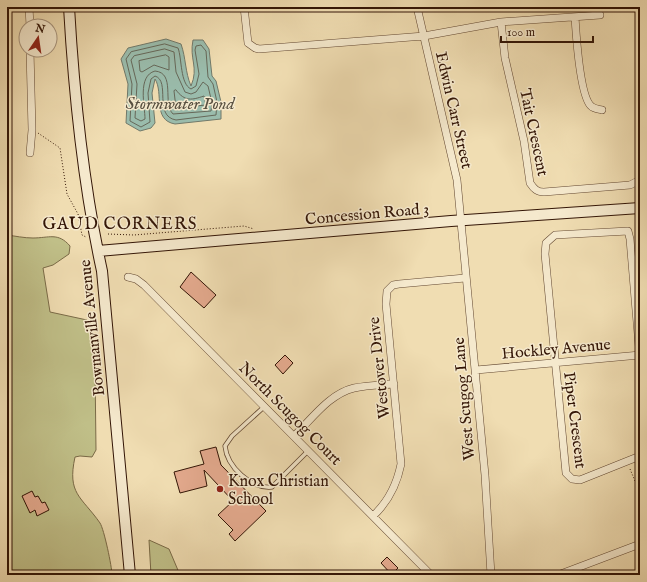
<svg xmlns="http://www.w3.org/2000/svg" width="647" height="582" viewBox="0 0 647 582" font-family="'IM FELL English',serif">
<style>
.green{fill:#c0bf88;stroke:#7a6a47}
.water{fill:#9abcac;stroke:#71796a}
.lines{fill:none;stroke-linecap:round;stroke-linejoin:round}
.shore{stroke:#666859;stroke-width:1}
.building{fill:#e3a98d;stroke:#331506}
.lane-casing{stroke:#624731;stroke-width:5}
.street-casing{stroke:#624731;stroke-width:8}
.secondary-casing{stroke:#331506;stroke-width:12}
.path{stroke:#331506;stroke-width:1;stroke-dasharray:1 2;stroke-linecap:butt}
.lane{stroke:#f5e9cd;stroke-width:3.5}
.street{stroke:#f5e9cd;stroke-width:7}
.secondary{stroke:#f5e9cd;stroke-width:10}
.poi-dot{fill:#8f2418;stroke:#f5e9cd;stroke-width:1.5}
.labels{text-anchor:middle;stroke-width:3;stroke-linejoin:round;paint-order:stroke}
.street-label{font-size:16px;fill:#331506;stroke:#f5e9cd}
.poi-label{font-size:16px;fill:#331506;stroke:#f5e9cd;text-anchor:start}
.water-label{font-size:17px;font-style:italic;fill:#574f40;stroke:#f5e9cd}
.neighbourhood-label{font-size:17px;letter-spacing:1px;fill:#331506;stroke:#f5e9cd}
</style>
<rect width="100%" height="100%" fill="#f0ddb2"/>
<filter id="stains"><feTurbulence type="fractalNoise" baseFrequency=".005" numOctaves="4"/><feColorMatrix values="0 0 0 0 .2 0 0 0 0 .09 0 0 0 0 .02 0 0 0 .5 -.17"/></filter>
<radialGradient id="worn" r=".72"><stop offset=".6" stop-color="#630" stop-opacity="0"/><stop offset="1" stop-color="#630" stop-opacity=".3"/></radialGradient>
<path class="green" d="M7 235C15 236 24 238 33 238 49 238 58 232 70 246L69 254 53 265 43 268 50 312 87 320 91 325 95 367 96 450 92 457 80 456 75 457C67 494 81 496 100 523 104 529 112 567 112 575H7Z
M149 540 169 549 180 575H151Z"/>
<path class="water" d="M166 39 181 44C186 58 185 72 191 86 199 67 189 59 193 40H203L209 49 212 76 216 81 221 102V119L175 124C152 120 164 93 155 79L152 93 155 123 151 128 140 131 126 123 128 84 121 59 128 48Z"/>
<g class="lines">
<path class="shore" d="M165 44 178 48C182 58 180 84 191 89L196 86 199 74 195 50 196 46 201 45 206 51 208 77 213 84 217 102 216 115 176 120C153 116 171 81 155 76L151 79 148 93 150 122 141 127 130 121 132 84 126 59 131 52Z
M165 49 174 52 176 72 185 92 191 94 196 92 203 82 208 86 212 103 211 111 173 114C162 103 176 73 155 71 137 76 145 106 145 119L141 121 135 118 137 84 131 60 134 56Z
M166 55 169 57V70L154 65 142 72 140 71 139 61Z
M176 90C185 102 192 100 204 96L206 105 176 108 174 91Z"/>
</g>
<path class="building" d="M191 272 216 295 204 308 180 287Z
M285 355 293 363 283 374 275 365Z
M216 447 221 465 266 511 235 541 229 534 233 530 218 515 233 501 204 470 207 486 180 493 174 472 204 464 200 451Z
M32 491 35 497 38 496 42 503 45 502 49 510 37 516 35 510 30 513 22 496Z
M387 557 398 568 396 570 399 572 395 575H392L381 563Z"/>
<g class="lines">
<defs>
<path id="lane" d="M265 406 232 436 225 446C227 467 251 489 272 487L308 451"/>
<path id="street" d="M29 7 30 26
M244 7 248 43 255 48 259 49 424 36 501 22 600 15
M417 7 457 180 485 475 491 575
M575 17C576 33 580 96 591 106 594 109 598 109 602 110
M501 22 505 58 524 141 530 183C534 189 537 192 544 192L630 185 640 180
M30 153 32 130 30 50
M128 277 136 279 144 285 431 575
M640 358 630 239 628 231 555 235 546 243 545 254 566 473 572 479 580 480 640 456
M476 370 640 355
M294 436C312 419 329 394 354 388 367 385 381 385 394 384
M373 516C388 502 397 484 401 464L386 304 387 291 393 285 399 284 465 278
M558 575 640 544"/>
<path id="secondary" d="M69 7C74 95 83 184 102 271L130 575
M98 251 451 221 640 208"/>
</defs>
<use href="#lane" class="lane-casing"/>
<use href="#street" class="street-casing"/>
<use href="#secondary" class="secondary-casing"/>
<path class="path" d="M38 133 60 148 67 194 78 214 82 235 86 237
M108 234 134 235 244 226 254 229
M630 469 640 493"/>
<use href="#lane" class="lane"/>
<use href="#street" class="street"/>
<use href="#secondary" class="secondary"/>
</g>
<circle class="poi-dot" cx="220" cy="489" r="4"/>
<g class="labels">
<g class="street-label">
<text transform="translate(455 110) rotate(77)" y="6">Edwin Carr Street</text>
<text transform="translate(535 132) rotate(78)" y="6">Tait Crescent</text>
<text transform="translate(367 213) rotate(-5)" y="6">Concession Road 3</text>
<text transform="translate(91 328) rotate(-96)" y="6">Bowmanville Avenue</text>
<text transform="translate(556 348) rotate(-5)" y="6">Hockley Avenue</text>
<text transform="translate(378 368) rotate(-96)" y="6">Westover Drive</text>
<text transform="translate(463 399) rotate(-95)" y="6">West Scugog Lane</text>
<text transform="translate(291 413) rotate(45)" y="6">North Scugog Court</text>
<text transform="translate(576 420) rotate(83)" y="6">Piper Crescent</text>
</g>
<g class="poi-label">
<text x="228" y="486">Knox Christian<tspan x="228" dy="18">School</tspan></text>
</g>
<g class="water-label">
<text x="180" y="109">Stormwater Pond</text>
</g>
<g class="neighbourhood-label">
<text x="120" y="229">GAUD CORNERS</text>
</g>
</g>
<rect width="647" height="582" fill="none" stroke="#f0ddb2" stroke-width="24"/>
<rect x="8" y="8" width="631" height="566" fill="none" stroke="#331506" stroke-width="2"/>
<rect x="12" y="12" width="623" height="558" fill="none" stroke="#331506"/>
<g transform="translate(38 38) rotate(13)"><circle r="19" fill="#f5e9cd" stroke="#a7947d"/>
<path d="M0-3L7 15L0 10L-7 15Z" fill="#8f2418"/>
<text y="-6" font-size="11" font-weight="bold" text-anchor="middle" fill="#331506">N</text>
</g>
<path d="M501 36v6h92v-6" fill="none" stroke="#331506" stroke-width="2"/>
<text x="507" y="36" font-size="12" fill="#331506" stroke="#f5e9cd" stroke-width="3" paint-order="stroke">100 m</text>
<rect width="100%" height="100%" filter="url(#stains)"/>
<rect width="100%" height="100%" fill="url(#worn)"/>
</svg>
